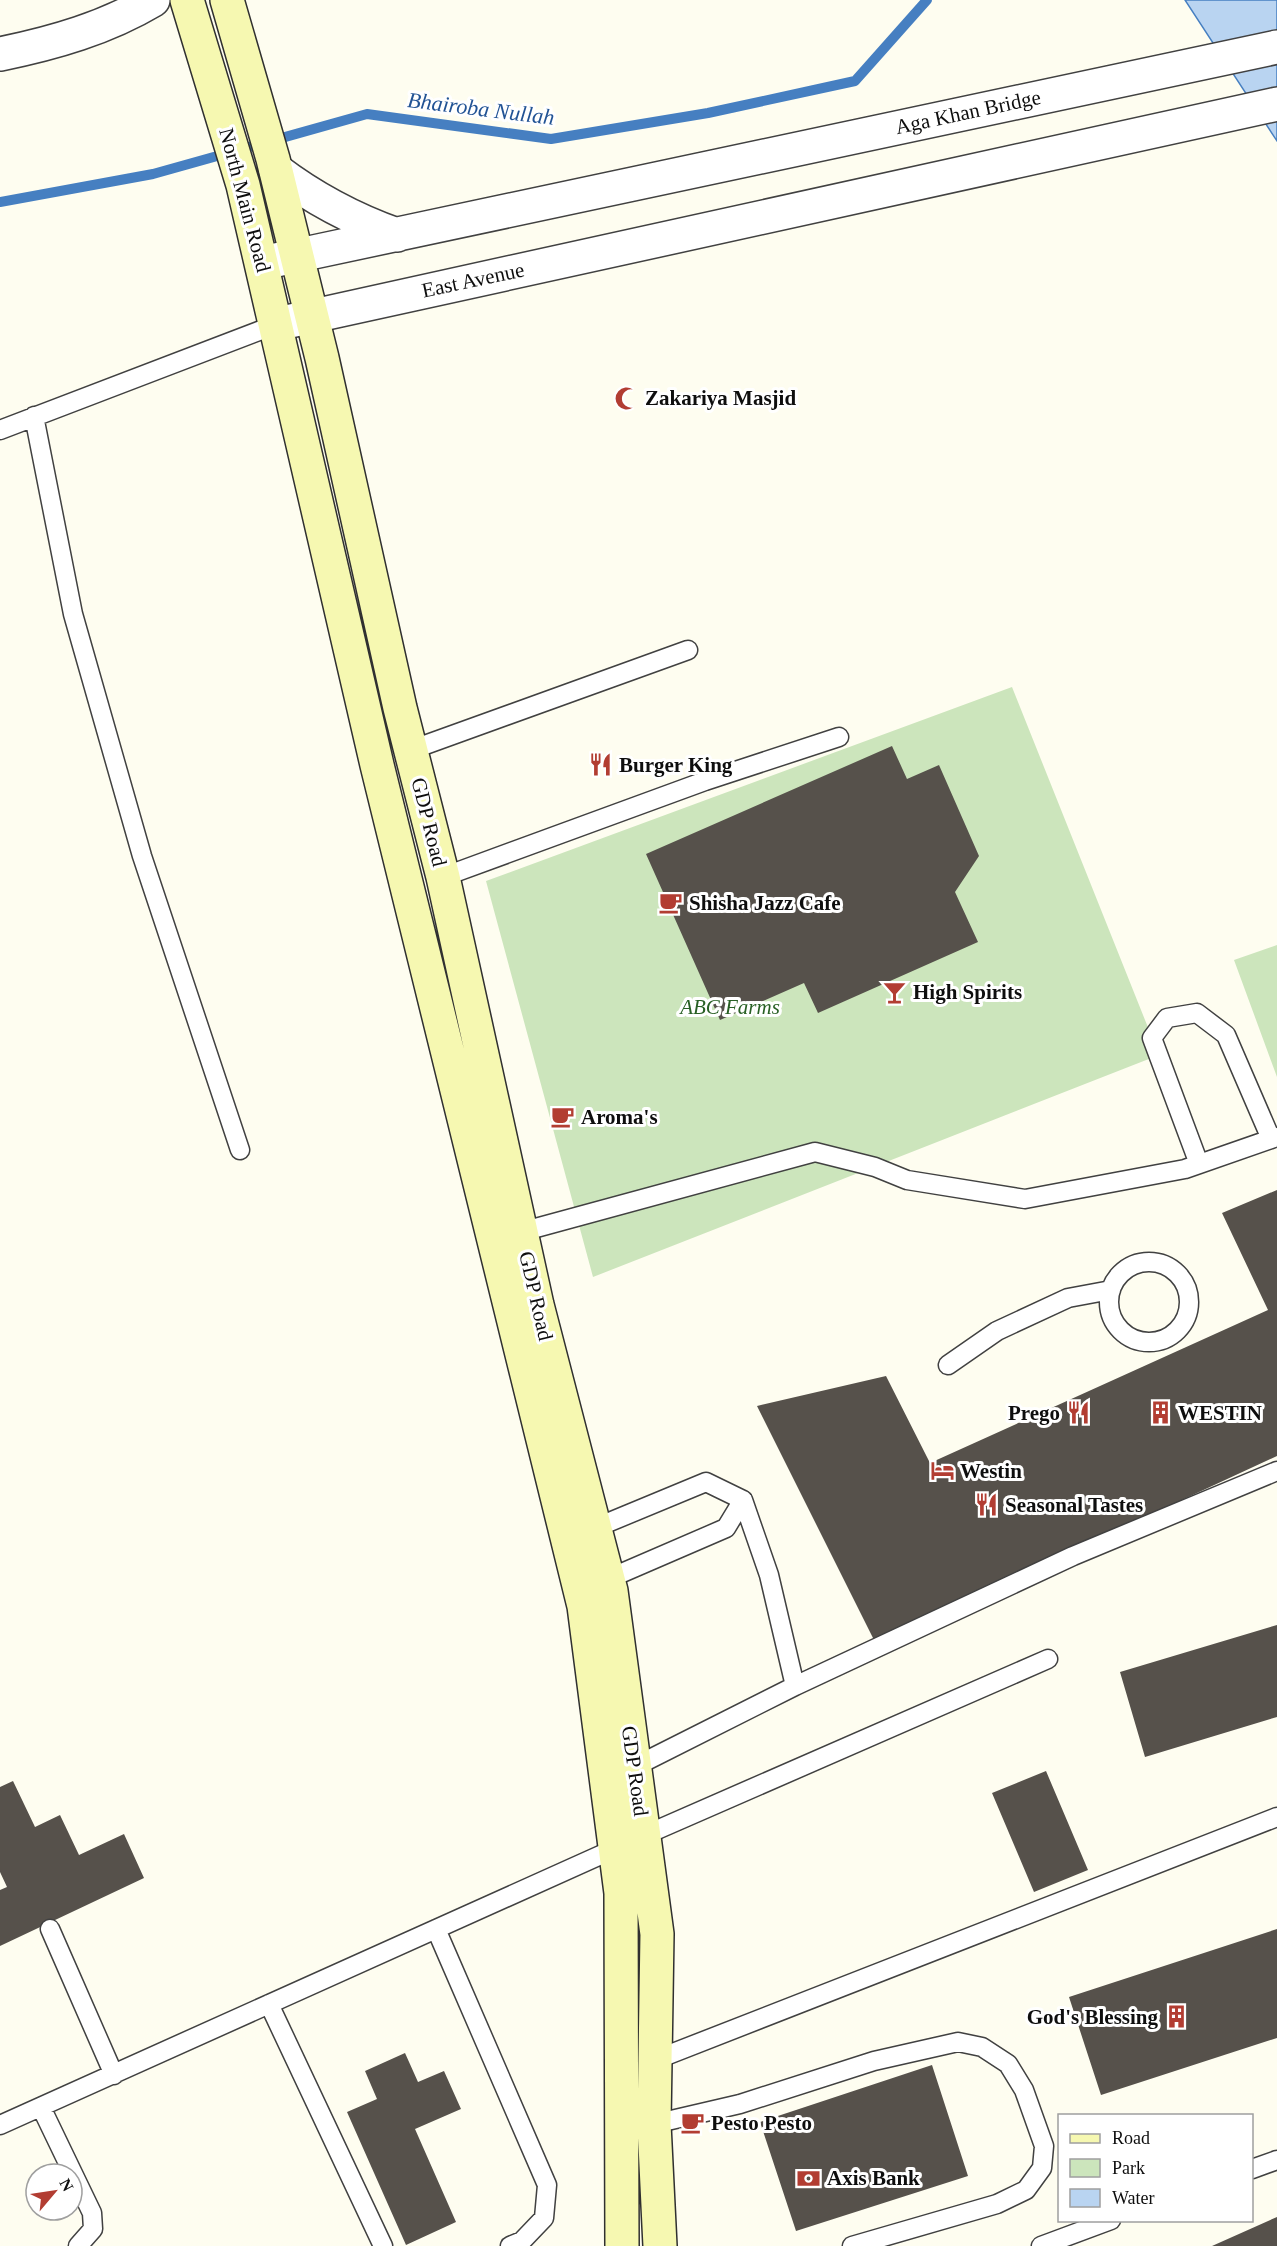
<svg xmlns="http://www.w3.org/2000/svg" width="1277" height="2246" viewBox="0 0 1277 2246" font-family="Georgia,serif">
<style>
.green{fill:#cce5bc}
.water{fill:#b9d4f1;stroke:#467fc1;stroke-width:1.5}
.lines{fill:none;stroke-linecap:round;stroke-linejoin:round}
.stream{stroke:#467fc1;stroke-width:10}
.building{fill:#56514b}
.service-casing{stroke:#414141;stroke-width:21}
.minor-casing{stroke:#414141;stroke-width:36}
.tertiary-casing{stroke:#414141;stroke-width:36}
.secondary-casing{stroke:#303030;stroke-width:36}
.service{stroke:#fff;stroke-width:18}
.minor{stroke:#fff;stroke-width:33}
.tertiary{stroke:#fff;stroke-width:33}
.secondary{stroke:#f6f8b1;stroke-width:33}
.labels{text-anchor:middle;stroke-width:6;stroke-linejoin:round;paint-order:stroke}
.street-label{font-size:21px;fill:#0e0e0e;stroke:#fff}
.poi-label{font-size:21px;font-weight:bold;fill:#0e0e0e;stroke:#fff;text-anchor:start}
.park-label{font-size:21px;font-style:italic;fill:#286024;stroke:#fff}
.water-label{font-size:22px;font-style:italic;fill:#225395;stroke:#fff}
</style>
<rect width="100%" height="100%" fill="#fefdf0"/>
<path class="green" d="M1012 687 1159 1055 593 1277 486 881Z
M1277 945V1077L1234 960Z"/>
<path class="water" d="M1185 0H1277V141Z"/>
<g class="lines">
<path class="stream" d="M0 202 153 174 367 114 551 139 708 113 855 81 927 0"/>
</g>
<path class="building" d="M892 746 907 779 939 765 979 856 955 892 978 942 818 1013 804 983 720 1020 646 854Z
M1277 1190V1456L875 1642 757 1406 886 1376 930 1463 1268 1310 1222 1213Z
M1277 1625V1717L1145 1757 1120 1672Z
M1046 1771 1088 1870 1034 1892 992 1793Z
M13 1781 35 1827 60 1815 79 1855 124 1834 144 1878 0 1946V1890L7 1887 0 1872V1787Z
M1277 1929V2038L1101 2095 1069 1997Z
M405 2053 418 2082 444 2071 461 2109 415 2129 456 2222 406 2245 347 2112 377 2099 365 2071Z
M932 2065 968 2176 796 2231 760 2122Z
M1277 2217V2246H1212Z"/>
<g class="lines">
<defs>
<path id="service" d="M34 416 73 614 142 856 240 1150
M0 430 277 324
M411 750 688 650
M443 877 705 781 839 737
M1199 1164 1152 1038 1167 1018 1197 1013 1226 1035 1271 1139
M521 1232 815 1152 875 1167 907 1180 1025 1199 1185 1169 1277 1137
M1109 1302a40 40 0 1 1 80 0a40 40 0 1 1-80 0Z
M948 1365 997 1331 1068 1298 1111 1290
M595 1528 706 1482 743 1500 769 1575 795 1686
M608 1579 726 1528 743 1500
M634 1767 795 1686 1073 1556 1277 1471
M643 1836 1048 1659
M50 1929 114 2075
M436 1929 547 2185 544 2218 522 2241 510 2246
M269 2004 383 2246
M655 2060 1277 1817
M41 2107 92 2213 93 2229 78 2246
M654 2124 740 2104 874 2061 958 2042 982 2047 1008 2064 1024 2090 1044 2146 1042 2168 1026 2190 997 2204 852 2246
M0 2125 614 1849
M1252 2169 1277 2160
M1041 2246 1111 2220"/>
<path id="minor" d="M0 54C54 43 106 28 153 0"/>
<path id="tertiary" d="M276 170C314 199 352 219 397 235
M262 263 1277 47
M277 324 1277 104"/>
<path id="secondary" d="M187 0 243 185 377 765 584 1606 621 1893 622 2246
M227 0 273 159 322 358 400 708 443 877 537 1305 611 1591 657 1934 654 2124 660 2246"/>
</defs>
<use href="#service" class="service-casing"/>
<use href="#minor" class="minor-casing"/>
<use href="#tertiary" class="tertiary-casing"/>
<use href="#secondary" class="secondary-casing"/>
<use href="#service" class="service"/>
<use href="#minor" class="minor"/>
<use href="#tertiary" class="tertiary"/>
<use href="#secondary" class="secondary"/>
</g>
<defs>
<symbol id="mosque-bare" viewBox="-9 -9 18 18"><path d="M3.5-4.9A6 6 0 1 0 3.5 4.9A5 5 0 1 1 3.5-4.9Z" fill="#b23d32" stroke="#fff" stroke-width="2.5" paint-order="stroke"/></symbol>
<symbol id="restaurant-bare" viewBox="-9 -9 18 18"><path d="M-5-6h1v4h1v-4h1v4h1v-4h1v5L-1.5 .5V6h-2V.5L-5-1ZM5-6V6H3V1.5H1.5Q1.5-4 5-6Z" fill="#b23d32" stroke="#fff" stroke-width="2.5" paint-order="stroke"/></symbol>
<symbol id="cafe-bare" viewBox="-9 -9 18 18"><path d="M-5.5-4.5H6V0H3Q3 3.5 0 3.5H-2.5Q-5.5 3.5-5.5 0ZM3-3.2v2h1.7v-2ZM-6 4.5H4V6H-6Z" fill="#b23d32" stroke="#fff" stroke-width="2.5" paint-order="stroke"/></symbol>
<symbol id="bar-bare" viewBox="-9 -9 18 18"><path d="M-6-5H6L.8 .8V4.5H3.5V6h-7V4.5H-.8V.8Z" fill="#b23d32" stroke="#fff" stroke-width="2.5" paint-order="stroke"/></symbol>
<symbol id="building-bare" viewBox="-9 -9 18 18"><path d="M-4-6H4V6H1V3H-1V6H-4ZM-2.5-4.3h1.7v1.8h-1.7ZM.8-4.3h1.7v1.8H.8ZM-2.5-1h1.7V.8h-1.7ZM.8-1h1.7V.8H.8Z" fill="#b23d32" stroke="#fff" stroke-width="2.5" paint-order="stroke"/></symbol>
<symbol id="hotel-bare" viewBox="-9 -9 18 18"><path d="M-6-4.5h1.5V1H6V5H4.5V3h-9V5H-6ZM-4 0a1.8 1.8 0 1 1 3.6 0ZM.5 0V-2.5h3Q6-2.5 6 0Z" fill="#b23d32" stroke="#fff" stroke-width="2.5" paint-order="stroke"/></symbol>
<symbol id="bank-bare" viewBox="-9 -9 18 18"><path d="M-6-4H6V4H-6ZM0-2.3a2.3 2.3 0 1 0 0 4.6a2.3 2.3 0 1 0 0-4.6Z" fill="#b23d32" stroke="#fff" stroke-width="2.5" paint-order="stroke"/></symbol>
</defs>
<g fill-rule="evenodd">
<use href="#mosque-bare" x="610" y="382" width="33" height="33"/>
<use href="#restaurant-bare" x="584" y="748" width="33" height="33"/>
<use href="#cafe-bare" x="654" y="886" width="33" height="33"/>
<use href="#bar-bare" x="878" y="976" width="33" height="33"/>
<use href="#cafe-bare" x="546" y="1100" width="33" height="33"/>
<use href="#restaurant-bare" x="1062" y="1396" width="33" height="33"/>
<use href="#building-bare" x="1144" y="1396" width="33" height="33"/>
<use href="#hotel-bare" x="926" y="1454" width="33" height="33"/>
<use href="#restaurant-bare" x="970" y="1488" width="33" height="33"/>
<use href="#building-bare" x="1160" y="2000" width="33" height="33"/>
<use href="#cafe-bare" x="676" y="2106" width="33" height="33"/>
<use href="#bank-bare" x="792" y="2162" width="33" height="33"/>
</g>
<g class="labels">
<g class="street-label">
<text transform="translate(968 112) rotate(-12)" y="7">Aga Khan Bridge</text>
<text transform="translate(245 200) rotate(75)" y="7">North Main Road</text>
<text transform="translate(473 280) rotate(-12)" y="7">East Avenue</text>
<text transform="translate(429 822) rotate(76)" y="7">GDP Road</text>
<text transform="translate(536 1296) rotate(77)" y="7">GDP Road</text>
<text transform="translate(635 1771) rotate(82)" y="7">GDP Road</text>
</g>
<g class="poi-label">
<text x="645" y="405">Zakariya Masjid</text>
<text x="619" y="772">Burger King</text>
<text x="689" y="910">Shisha Jazz Cafe</text>
<text x="913" y="999">High Spirits</text>
<text x="581" y="1124">Aroma's</text>
<text x="1060" y="1420" text-anchor="end">Prego</text>
<text x="1178" y="1420">WESTIN</text>
<text x="960" y="1478">Westin</text>
<text x="1005" y="1512">Seasonal Tastes</text>
<text x="1158" y="2024" text-anchor="end">God's Blessing</text>
<text x="711" y="2130">Pesto Pesto</text>
<text x="827" y="2185">Axis Bank</text>
</g>
<g class="park-label">
<text x="730" y="1014">ABC Farms</text>
</g>
<g class="water-label">
<text transform="translate(481 108) rotate(7)" y="8">Bhairoba Nullah</text>
</g>
</g>
<rect x="1058" y="2114" width="195" height="108" fill="#ffffff" stroke="#9f9f9f" stroke-width="1.5"/>
<rect x="1070" y="2134" width="30" height="9" fill="#f6f8b1" stroke="#9f9f9f" stroke-width="1.5"/>
<text x="1112" y="2144" font-size="18" fill="#0e0e0e">Road</text>
<rect x="1070" y="2159" width="30" height="18" fill="#cce5bc" stroke="#9f9f9f" stroke-width="1.5"/>
<text x="1112" y="2174" font-size="18" fill="#0e0e0e">Park</text>
<rect x="1070" y="2189" width="30" height="18" fill="#b9d4f1" stroke="#9f9f9f" stroke-width="1.5"/>
<text x="1112" y="2204" font-size="18" fill="#0e0e0e">Water</text>
<g transform="translate(54 2192) rotate(61)"><circle r="28" fill="#ffffff" stroke="#9f9f9f" stroke-width="1.5"/>
<path d="M0-4.5L10 22L0 15L-10 22Z" fill="#b23d32"/>
<text y="-9" font-size="16" font-weight="bold" text-anchor="middle" fill="#0e0e0e">N</text>
</g>
</svg>
